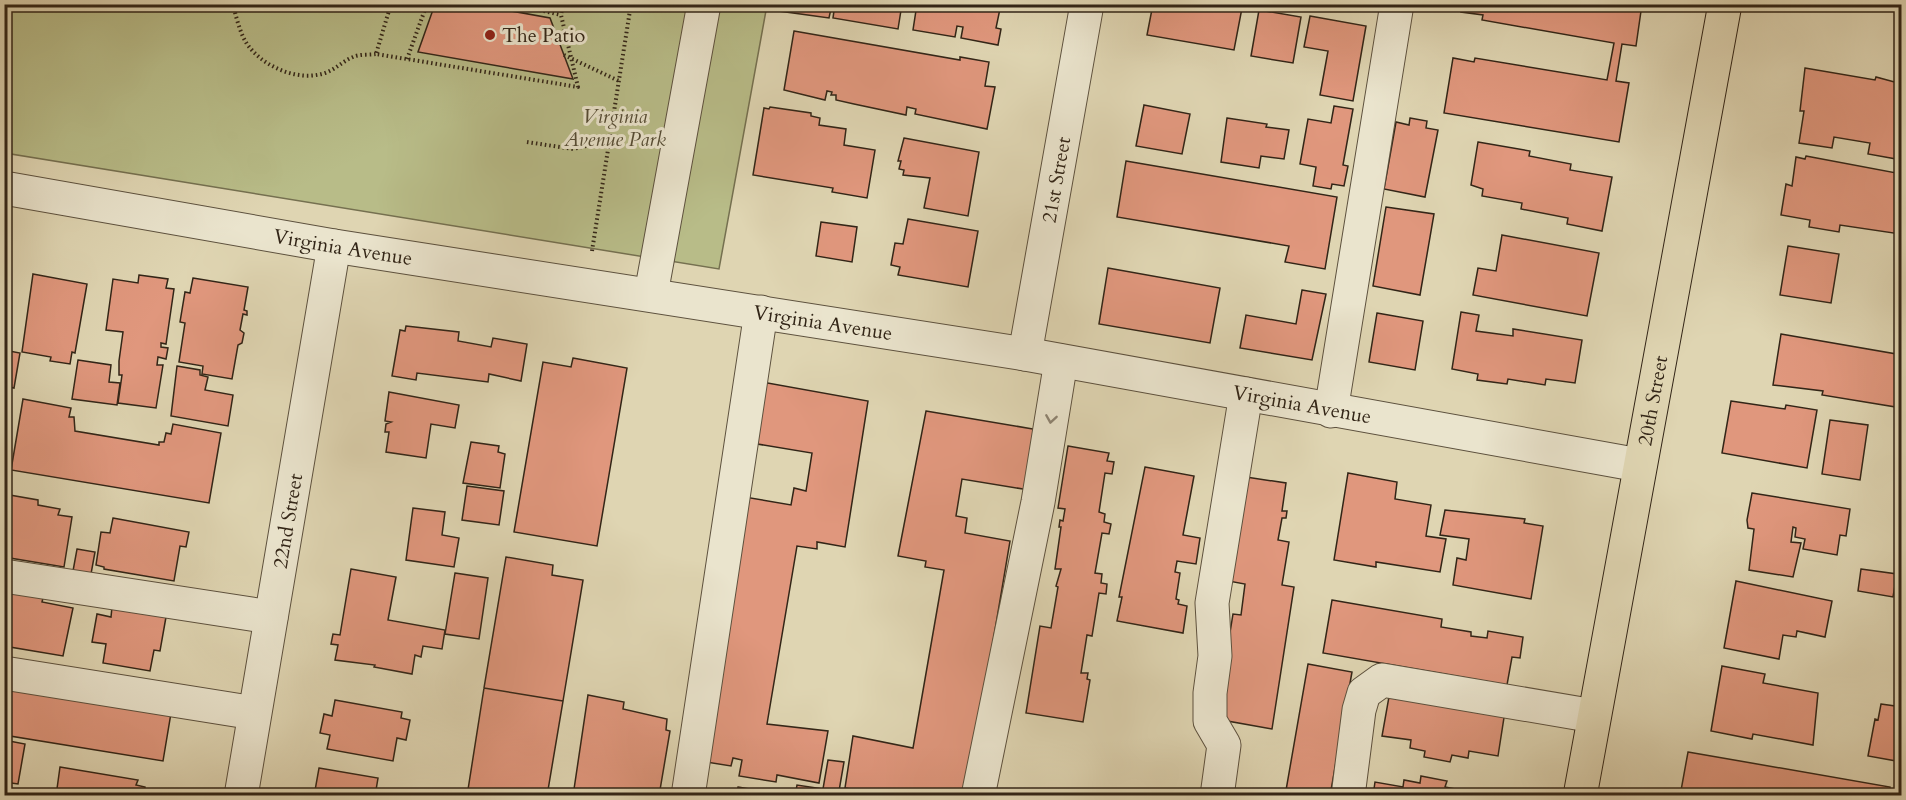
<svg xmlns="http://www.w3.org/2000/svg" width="1906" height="800" viewBox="0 0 1906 800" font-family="Cardo,serif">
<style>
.green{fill:#b8bc88;stroke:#757050;stroke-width:1.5}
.building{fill:#e0977d;stroke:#322517;stroke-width:1.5}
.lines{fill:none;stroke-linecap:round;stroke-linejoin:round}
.minor-casing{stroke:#5d513e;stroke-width:35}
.major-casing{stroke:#322517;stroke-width:35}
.path{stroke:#322517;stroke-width:4;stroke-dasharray:1.5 3;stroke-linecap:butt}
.minor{stroke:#eae4cd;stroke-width:33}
.major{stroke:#dfd5b2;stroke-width:33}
.oneway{stroke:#8e8472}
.poi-dot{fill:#8f2418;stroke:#eae4cd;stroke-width:2}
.labels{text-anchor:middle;stroke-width:6;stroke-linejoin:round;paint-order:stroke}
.poi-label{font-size:20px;fill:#322517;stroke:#eae4cd;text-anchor:start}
.park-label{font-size:20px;font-style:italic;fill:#544b33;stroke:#eae4cd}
.street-label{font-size:20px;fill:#322517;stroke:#eae4cd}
</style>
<rect width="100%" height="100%" fill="#dfd5b2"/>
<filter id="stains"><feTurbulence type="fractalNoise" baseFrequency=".00333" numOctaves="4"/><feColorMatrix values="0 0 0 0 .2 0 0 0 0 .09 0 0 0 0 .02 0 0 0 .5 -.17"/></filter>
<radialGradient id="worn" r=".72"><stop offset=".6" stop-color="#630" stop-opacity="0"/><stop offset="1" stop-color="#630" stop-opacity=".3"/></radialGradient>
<path class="green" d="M4 5H767L719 269 5 153Z"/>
<path class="building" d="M435 4H473L550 18 573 79 418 52Z
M780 4H832L829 18 779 11Z
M835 4H902L898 29 833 18Z
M917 4H1001L996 28 1001 29 998 45 961 38 963 27 957 26 955 37 913 30Z
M1153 4H1223L1242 8 1234 50 1147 35Z
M1333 4H1372L1371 11Z
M1462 4H1642L1636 46 1622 44 1616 81 1629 83 1619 142 1444 113 1453 58 1474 62 1475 58 1607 80 1614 43 1482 20 1483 15 1461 12Z
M1259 10 1301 17 1293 63 1251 56Z
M1310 16 1366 26 1353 101 1320 95 1328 51 1304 47Z
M794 31 960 60V57L989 62 985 86 995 87 987 129 915 114 916 109 907 107 906 115 854 104 836 100V95H831L832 92 827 91 825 100 784 90Z
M1805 68 1875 80 1876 77 1902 84V160L1868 154 1870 143 1834 137 1832 148 1799 143 1804 111H1800Z
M1144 105 1190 114 1182 154 1136 146Z
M1334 106 1353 109 1343 165 1348 166 1344 186 1332 184 1331 189 1313 186 1316 167 1300 164 1308 119 1331 123Z
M770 107 811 113V116L820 118 819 125 846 129 844 145 875 150 867 198 832 192 833 188 753 175 764 108 769 109Z
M1227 118 1267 124 1266 127 1289 130 1284 159 1261 156 1259 168 1221 162Z
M1410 118 1427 121 1426 128 1438 130 1425 197 1384 189 1396 122 1409 125Z
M904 138 979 152 968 216 924 208 930 178 903 175 904 170 899 169 901 161H898Z
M1478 142 1530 151 1529 156 1571 164 1570 170 1612 177 1602 231 1567 224 1568 218 1521 209 1522 203 1482 196 1483 189 1471 185Z
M1806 156 1902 174 1900 234 1840 225 1839 232 1809 227 1810 220 1781 215 1786 184 1792 186 1796 157 1805 159Z
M1126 161 1337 197 1325 269 1285 262 1289 246 1117 217Z
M1386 207 1434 214 1420 295 1373 286Z
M908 219 978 231 968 287 898 275 900 267 891 265 895 243 903 244Z
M821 222 857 227 852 262 816 256Z
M1502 235 1599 253 1587 316 1473 295 1478 268 1496 271Z
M1788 246 1839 254 1831 303 1780 295Z
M1108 268 1220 288 1210 343 1099 324Z
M33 274 87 284 75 353 72 352 70 364 50 361 51 357 22 352Z
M139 275 168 279 166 288 174 289 166 344 161 343V347L168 348 166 359 158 357 157 365H163L156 408 118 403 122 375H119V361L123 332 106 330 113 279 138 283Z
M193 278 248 287 244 310 247 311V315L243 314 240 330 244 333 242 343 238 345 232 379 202 374 203 366 179 362 185 323 180 322 185 292 190 293Z
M1302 290 1326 294 1312 360 1240 348 1246 315 1296 324Z
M1461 312 1479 315 1476 331 1513 336V329L1582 340 1575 383 1546 379 1545 385 1508 379 1507 384 1477 380 1478 374 1452 369Z
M1377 313 1423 321 1415 370 1369 362Z
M406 326 459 332 458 341 491 347 493 338 527 344 521 381 489 374 488 382 417 373 416 380 392 376 400 330 405 331Z
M1781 334 1902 355V408L1822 395 1823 391 1773 385Z
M4 350 20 353 14 388 4 386Z
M573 358 627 368 597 546 514 532 543 362 571 367Z
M78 360 111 365 109 382 120 383 117 405 72 399Z
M177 366 200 370V375L208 377 205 390 233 395 228 426 171 416Z
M756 381 868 401 845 547 817 542V549L797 546 767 724 828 731 819 783 777 775 776 782 739 776 742 760 733 758 731 766 700 761 745 497 791 505 794 488 806 491 812 453 745 442Z
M389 392 459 405 455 428 431 424 426 458 386 452 389 432H385L386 424 391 422 385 421Z
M23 399 71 408 69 417H74L75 431 159 445V442H164L166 433 171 434 173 424 221 433 209 503 11 470Z
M1731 401 1785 409 1786 405 1817 410 1807 468 1722 453Z
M926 411 1039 430 1029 490 962 479 956 516 967 518 965 533 1010 541 967 796H934V793L925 791 924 796H887L845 788 853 736 913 748 944 570 925 567 926 561 898 556Z
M1830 420 1868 425 1860 480 1822 474Z
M471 442 499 446 498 452 505 454 500 488 463 483Z
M1068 446 1109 453 1107 461 1114 462 1112 474 1105 473 1099 512 1105 514 1104 522 1111 524 1109 534 1102 533 1095 573 1102 574 1101 583 1107 584 1106 594 1099 593 1092 636 1087 635 1081 673H1088L1087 679 1090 680 1083 722 1026 713 1040 626 1051 628 1058 587 1056 586 1061 569H1055L1061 527H1059L1060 520 1063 521 1065 509 1058 508Z
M1145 467 1194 476 1183 535 1200 538 1196 564 1177 561 1175 572 1180 573 1176 599 1179 600 1178 604 1187 606 1183 633 1117 621 1122 597H1119Z
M1348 473 1397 482 1395 499 1431 505 1426 536 1446 539 1440 572 1376 562V567L1334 560Z
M1246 477 1286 483 1282 511H1287L1286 518H1282L1278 540 1289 542 1282 585 1294 587 1272 729 1222 720V682L1233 614 1241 615 1245 584 1223 580Z
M467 486 504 491 499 525 462 520Z
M1752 493 1850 509 1846 536 1840 535 1837 555 1803 549 1805 539 1795 537 1796 528 1793 527 1791 542 1801 543 1793 577 1749 570 1754 529 1748 528 1747 520Z
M4 494 38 500V505L60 509 58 515 72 517 64 567 4 557Z
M413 508 445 512 442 535 459 538 454 567 406 560Z
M1445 510 1525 519 1524 523 1543 526 1531 599 1453 585 1457 558 1466 560 1469 539 1440 535Z
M113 518 189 532 186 547 180 546 174 581 104 569V567L96 565 101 532 110 533Z
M77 549 95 552 91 574 73 571Z
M506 557 553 565 552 575 583 580 563 701 484 688Z
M351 569 396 577 388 620 445 630 442 649 423 646 421 657 415 655 412 674 374 667 375 665 335 660 338 645 331 644 333 634 340 635Z
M1861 569 1897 574 1893 597 1858 591Z
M455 573 488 578 479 639 445 634Z
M1736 581 1832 601 1825 637 1797 631 1796 637 1783 635 1779 659 1724 648Z
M4 592 43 598 42 602 73 608 63 656 4 646Z
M1332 600 1442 619 1441 627 1471 632V636L1487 638 1488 631 1523 637 1520 658 1512 657 1507 685 1323 653Z
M112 607 166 617 160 651 154 650 150 671 103 663 106 644 92 642 97 614 111 617Z
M1308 664 1352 672 1330 796H1285Z
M1722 666 1765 674 1763 683 1818 693 1813 745 1753 734 1752 739 1711 731Z
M4 685 171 713 163 761 4 735Z
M484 688 563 701 547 796H467Z
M1390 691 1505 711 1498 756 1469 751 1468 758 1452 755 1450 762 1424 757 1425 751 1410 748 1411 740 1382 736Z
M588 695 624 702 623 709 667 719 666 730 670 731 660 790 658 789 657 796H573Z
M335 700 402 712 401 718 410 720 406 740 397 738 393 761 327 749 330 735 320 733 324 714 332 716Z
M1881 704 1902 707V762L1868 756 1875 719 1878 720Z
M4 740 25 744 18 784 4 782Z
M1688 752 1890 787 1889 796H1680Z
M828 760 844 762 839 791 862 796H795L797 785 823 789Z
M60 767 138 780 136 785 145 787 144 796H56Z
M319 768 378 778 375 796H314Z
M1421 776 1447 781 1445 787 1461 790 1460 796H1373L1375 782 1403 787 1404 780 1420 783Z
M738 787 789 796H736Z"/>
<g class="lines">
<defs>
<g id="minor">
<path id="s1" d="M4 188 334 246 1025 354 1639 465"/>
<path d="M651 294 704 4"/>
<path id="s2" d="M1025 354 1087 4"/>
<path d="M1331 411 1397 4"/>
<path d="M4 576 271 617"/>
<path d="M4 673 254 713"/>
<path id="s3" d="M241 796 334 246"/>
<path d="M688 796 761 312"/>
<path d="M978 796 1038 502 1061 361"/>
<path d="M1217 796 1224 745 1210 721V693L1215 656 1212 603 1246 394"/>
<path d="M1348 796 1359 710 1364 693 1382 680 1594 716"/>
</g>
<g id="major">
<path id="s4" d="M1580 796 1725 4"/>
</g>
</defs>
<use href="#minor" class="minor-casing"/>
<use href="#major" class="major-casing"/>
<path class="path" d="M233 4C236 17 240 33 247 44 263 67 298 82 325 73 336 69 343 61 353 57 359 54 369 55 376 54
M391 4 376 54 578 87 561 15 563 4
M513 4 561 15
M657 4 669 6
M564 55 619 81
M407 59 427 4
M527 142 573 149 609 141
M592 251 631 4"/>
<use href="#minor" class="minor"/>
<use href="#major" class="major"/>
</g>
<defs><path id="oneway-chevron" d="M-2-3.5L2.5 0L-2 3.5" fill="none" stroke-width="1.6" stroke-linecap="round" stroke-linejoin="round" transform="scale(1.5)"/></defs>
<use class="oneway" href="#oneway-chevron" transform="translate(1051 419) rotate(99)"/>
<circle class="poi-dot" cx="490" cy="35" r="6"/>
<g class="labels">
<g class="poi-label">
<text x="502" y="42">The Patio</text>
</g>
<g class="park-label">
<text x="615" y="123">Virginia<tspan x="615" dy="23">Avenue Park</tspan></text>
</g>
<g class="street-label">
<text dy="7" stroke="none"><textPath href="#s2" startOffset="177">21st Street</textPath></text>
<text dy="7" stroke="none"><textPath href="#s1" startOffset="344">Virginia Avenue</textPath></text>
<text dy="7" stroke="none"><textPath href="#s1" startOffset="830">Virginia Avenue</textPath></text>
<text dy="7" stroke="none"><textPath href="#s4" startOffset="402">20th Street</textPath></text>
<text dy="7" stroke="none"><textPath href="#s1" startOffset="1316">Virginia Avenue</textPath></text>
<text dy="7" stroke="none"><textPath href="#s3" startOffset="279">22nd Street</textPath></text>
</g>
</g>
<rect width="1906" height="800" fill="none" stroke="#dfd5b2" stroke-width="24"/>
<rect x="6" y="6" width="1894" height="788" fill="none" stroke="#322517" stroke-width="3"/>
<rect x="12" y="12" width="1882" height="776" fill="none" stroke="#322517" stroke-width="1.5"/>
<rect width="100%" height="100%" filter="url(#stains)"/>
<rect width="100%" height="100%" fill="url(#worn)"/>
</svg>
